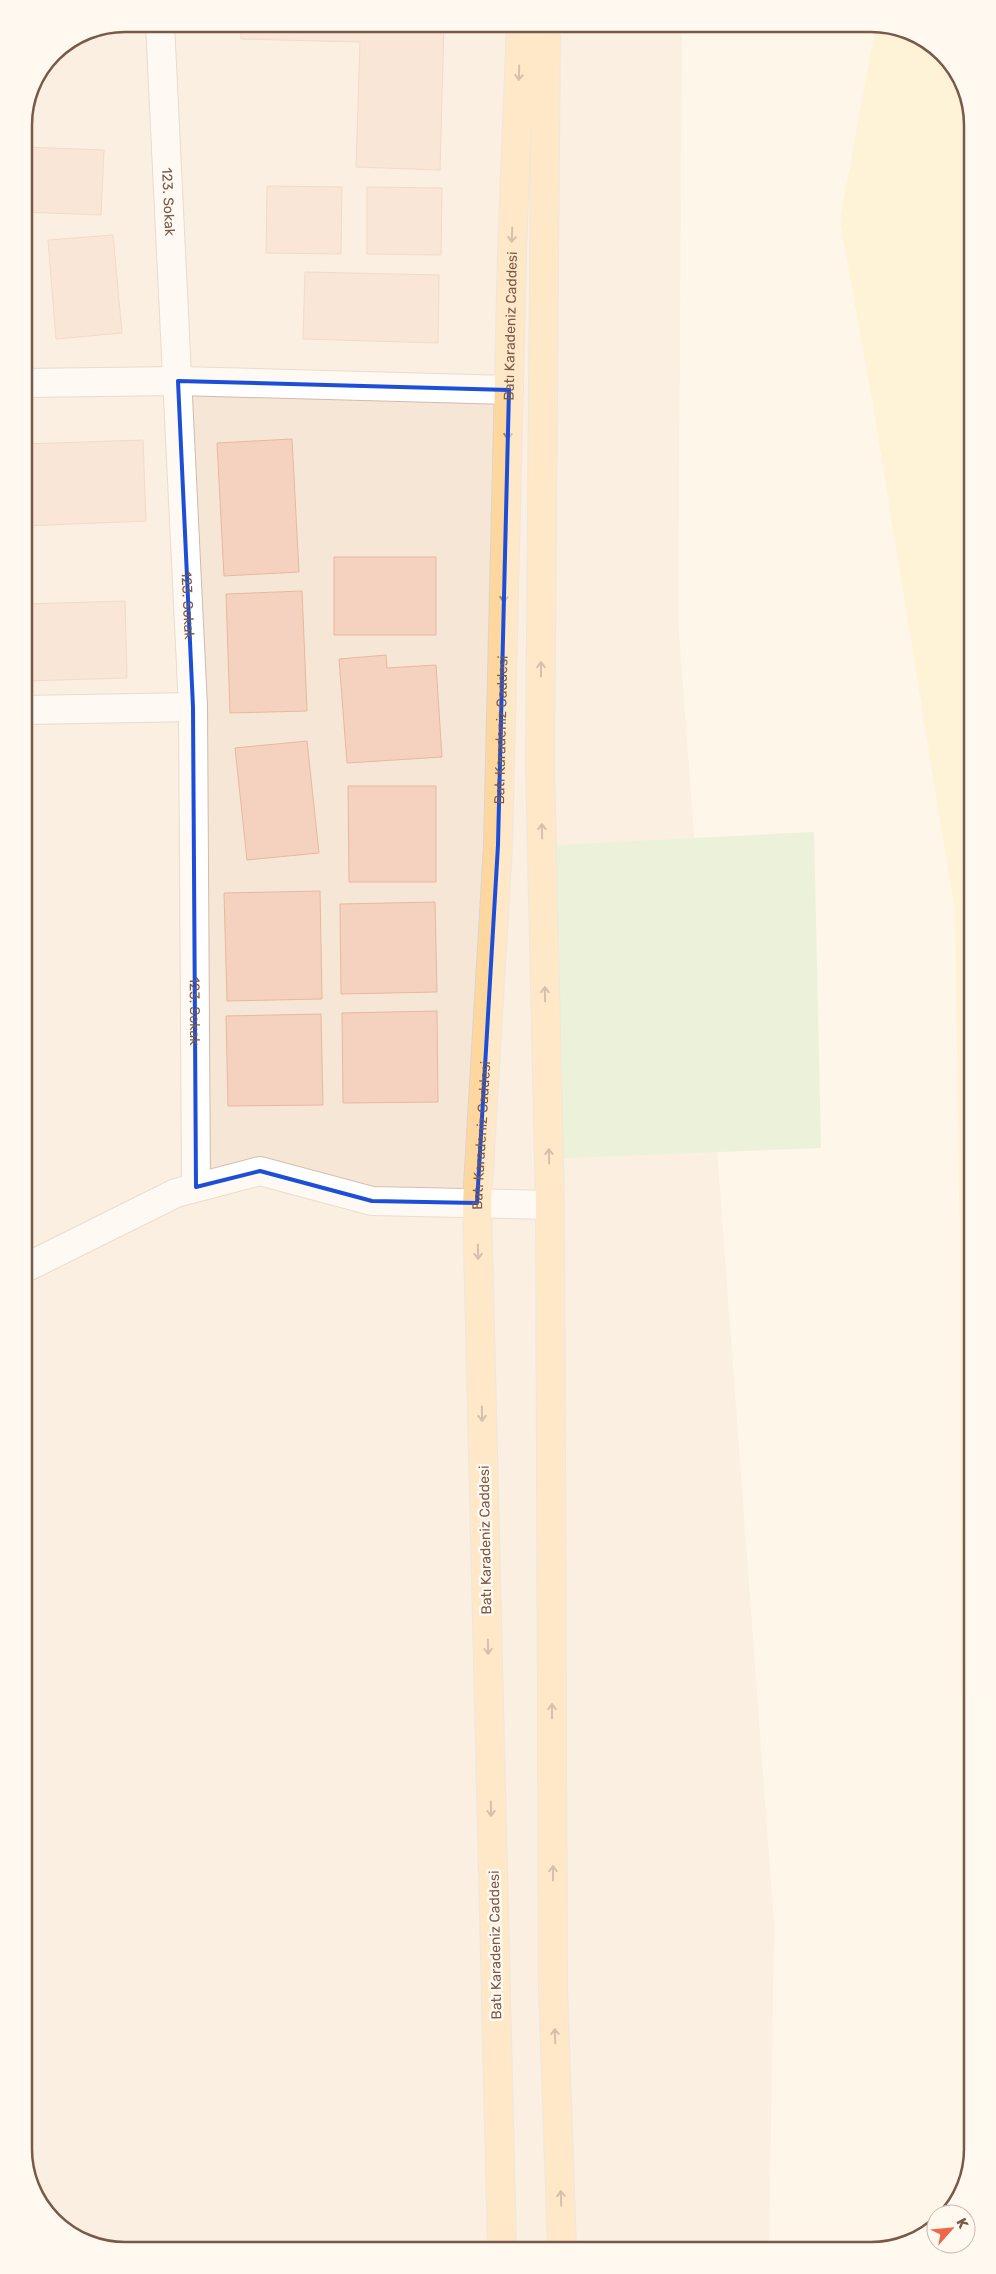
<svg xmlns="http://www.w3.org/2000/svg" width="996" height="2274" viewBox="0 0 996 2274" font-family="Rubik,sans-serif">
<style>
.residential{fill:#f6e6d6}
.green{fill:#d7edc5}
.sand{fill:#feefc2}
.building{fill:#f5d2bf;stroke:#e8b89e}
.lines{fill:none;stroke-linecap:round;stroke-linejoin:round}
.street-casing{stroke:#d1bbad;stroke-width:30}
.secondary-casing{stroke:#d7beac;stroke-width:30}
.primary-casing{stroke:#dcd4d0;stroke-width:30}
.street{stroke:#fff;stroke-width:28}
.secondary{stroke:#fff;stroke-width:28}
.primary{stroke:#fed79f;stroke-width:28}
.oneway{stroke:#a27f64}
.marked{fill:none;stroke:#1d4ed8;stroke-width:4;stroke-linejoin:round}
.labels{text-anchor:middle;stroke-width:5;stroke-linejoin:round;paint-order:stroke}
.street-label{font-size:14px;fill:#7a594a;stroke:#fff9f0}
.rim{fill:none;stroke:#7a594a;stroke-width:2.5}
</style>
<rect width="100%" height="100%" fill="#fef5e9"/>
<path class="residential" d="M126 24H682L678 619 774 1925 769 2246 119 2250 64 2229 29 2181 24 119 34 81 54 53 87 31Z"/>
<path class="green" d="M814 832 821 1148 544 1159 536 846Z"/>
<path class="sand" d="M876 24 932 45 967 93 972 2149 962 2180 960 1257 955 913 875 417 840 220Z"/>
<path class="building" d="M241 24H444L440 170 356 167 360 42 241 39Z
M24 147 104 150 101 215 24 212Z
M267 186 342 187 341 254 266 253Z
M367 187 442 188 441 255 367 254Z
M113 235 122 333 56 339 48 240Z
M305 272 439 275 438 343 303 339Z
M292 439 299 572 224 576 217 443Z
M143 440 146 521 25 526V444Z
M334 557H436V635H334Z
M302 591 307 711 230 713 226 594Z
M125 601 127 678 25 681V604Z
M386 655 387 668 436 665 442 757 347 763 339 659Z
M307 741 319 853 247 860 235 748Z
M348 786H436V882H349Z
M320 891 322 999 227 1001 224 893Z
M435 902 437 992 341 994 340 904Z
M437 1011 438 1102 343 1103 342 1013Z
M321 1014 323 1105 228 1106 226 1016Z"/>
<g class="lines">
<defs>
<g id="street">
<path id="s1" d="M160 24 193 707 196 1187"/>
<path d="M25 383 178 381 509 390"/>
<path d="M25 710 193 707"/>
</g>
<path id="secondary" d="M27 1267 176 1193 260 1171 372 1201 550 1205"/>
<g id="primary">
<path d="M546 24 540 765 550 1205 553 1988 562 2247"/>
<path id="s2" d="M502 2247 477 1203 498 845 512 252 521 24"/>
</g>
</defs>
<use href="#street" class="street-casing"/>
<use href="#secondary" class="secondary-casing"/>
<use href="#primary" class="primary-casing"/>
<use href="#street" class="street"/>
<use href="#secondary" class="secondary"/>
<use href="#primary" class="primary"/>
</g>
<defs><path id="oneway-shaft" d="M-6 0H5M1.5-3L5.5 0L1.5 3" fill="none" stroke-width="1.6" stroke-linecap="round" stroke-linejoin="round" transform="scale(1.25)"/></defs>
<g class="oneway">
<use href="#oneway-shaft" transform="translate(519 73) rotate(92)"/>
<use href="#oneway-shaft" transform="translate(512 235) rotate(92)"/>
<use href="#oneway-shaft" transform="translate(508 432) rotate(91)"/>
<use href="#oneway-shaft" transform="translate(504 595) rotate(91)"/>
<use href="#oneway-shaft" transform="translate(541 669) rotate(-90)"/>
<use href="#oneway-shaft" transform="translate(542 831) rotate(-91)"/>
<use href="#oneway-shaft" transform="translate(545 994) rotate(-91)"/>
<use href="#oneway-shaft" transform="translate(549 1156) rotate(-91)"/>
<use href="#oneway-shaft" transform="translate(478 1252) rotate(89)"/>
<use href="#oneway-shaft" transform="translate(482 1414) rotate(89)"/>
<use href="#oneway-shaft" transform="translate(488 1647) rotate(89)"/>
<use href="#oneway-shaft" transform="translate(552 1711) rotate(-90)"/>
<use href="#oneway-shaft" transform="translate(491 1809) rotate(89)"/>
<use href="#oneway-shaft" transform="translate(553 1873) rotate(-90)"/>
<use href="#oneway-shaft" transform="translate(555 2036) rotate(-92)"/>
<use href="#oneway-shaft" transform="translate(561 2198) rotate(-92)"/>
</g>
<path d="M0 0H996V2274H0ZM178 381 509 390 498 845 477 1203 372 1201 260 1171 196 1187 193 707Z" fill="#fef5e9" fill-opacity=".55" fill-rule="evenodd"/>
<path class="marked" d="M178 381 509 390 498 845 477 1203 372 1201 260 1171 196 1187 193 707Z"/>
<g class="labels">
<g class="street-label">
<text dy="5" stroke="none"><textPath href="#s1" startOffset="178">123. Sokak</textPath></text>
<text dy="5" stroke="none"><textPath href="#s2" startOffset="1922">Batı Karadeniz Caddesi</textPath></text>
<text dy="5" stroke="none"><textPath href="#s1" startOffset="582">123. Sokak</textPath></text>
<text dy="5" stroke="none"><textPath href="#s2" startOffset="1518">Batı Karadeniz Caddesi</textPath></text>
<text dy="5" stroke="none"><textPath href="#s1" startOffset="988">123. Sokak</textPath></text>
<text dy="5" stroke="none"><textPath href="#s2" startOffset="1112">Batı Karadeniz Caddesi</textPath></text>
<text transform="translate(485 1540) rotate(-91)" y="5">Batı Karadeniz Caddesi</text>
<text transform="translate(495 1945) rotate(-91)" y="5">Batı Karadeniz Caddesi</text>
</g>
</g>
<path d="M0 0H996V2274H0ZM125 32H871A93 93 0 0 1 964 125V2149A93 93 0 0 1 871 2242H125A93 93 0 0 1 32 2149V125A93 93 0 0 1 125 32Z" fill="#fff9f0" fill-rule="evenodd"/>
<path class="rim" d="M125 32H871A93 93 0 0 1 964 125V2149A93 93 0 0 1 871 2242H125A93 93 0 0 1 32 2149V125A93 93 0 0 1 125 32Z"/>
<g transform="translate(951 2229) rotate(63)"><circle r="24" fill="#fff9f0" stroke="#cab9ae"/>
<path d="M0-4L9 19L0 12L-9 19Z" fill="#ed6748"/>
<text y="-8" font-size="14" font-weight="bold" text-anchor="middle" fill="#7a594a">K</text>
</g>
</svg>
